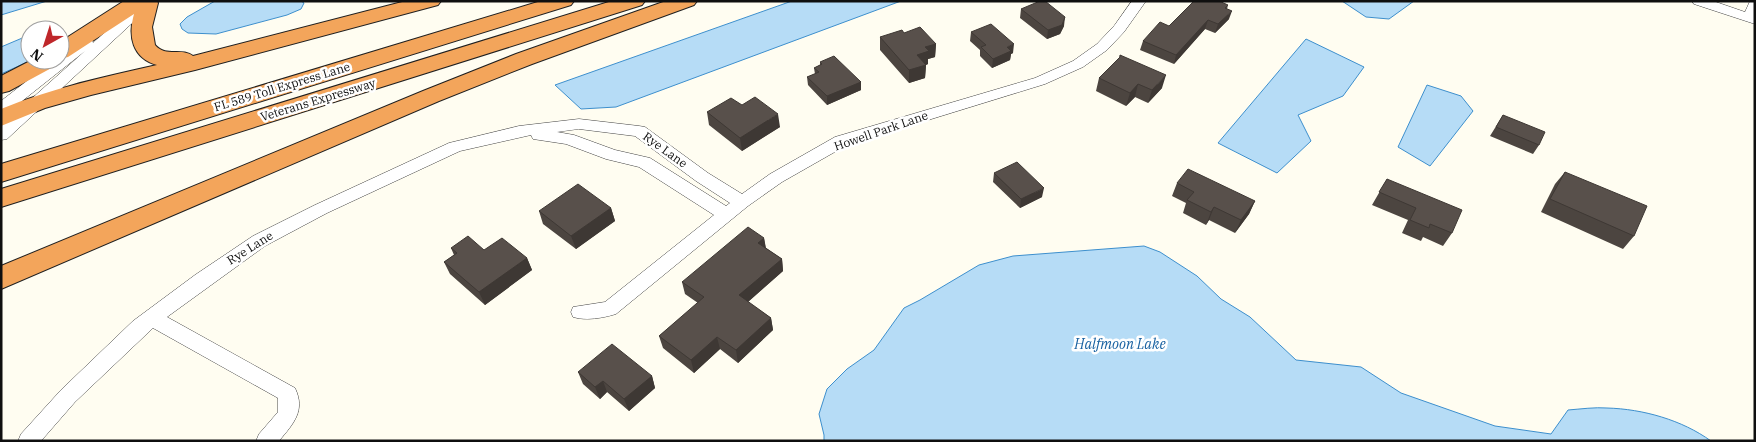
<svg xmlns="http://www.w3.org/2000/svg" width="1756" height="442" viewBox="0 0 1756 442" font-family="'IBM Plex Serif',serif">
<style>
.water{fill:#b6dcf6;stroke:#3d8fcd}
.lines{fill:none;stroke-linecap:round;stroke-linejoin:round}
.minor-casing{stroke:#424242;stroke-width:1}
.highway-casing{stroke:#202020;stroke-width:2}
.minor{fill:#fff;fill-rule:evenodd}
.highway{fill:#f3a55b;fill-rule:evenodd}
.wall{fill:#4c4540}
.shaded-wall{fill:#3e3834}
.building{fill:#58504b;stroke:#3e3834}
.labels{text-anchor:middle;stroke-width:5;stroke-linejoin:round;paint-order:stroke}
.street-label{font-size:12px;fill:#0f0f0f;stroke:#fff}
.water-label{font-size:14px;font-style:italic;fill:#1861a1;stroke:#fff}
</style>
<rect width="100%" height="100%" fill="#fffdf1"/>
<path class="water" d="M1 1H47L1 15Z
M215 1H301L304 3 301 9 287 15 216 34 188 33 182 29 180 24 187 17Z
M792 1H901L616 107 581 109 555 85Z
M1342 1H1414L1389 19 1366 17Z
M27 36 30 39V60H32L1 74V47Z
M1306 39 1364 67 1343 96 1298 115 1311 141 1277 173 1218 143Z
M1427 85 1461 96 1473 111 1430 166 1398 147Z
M1144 246 1160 252 1197 276 1221 299 1250 317 1296 360 1361 367 1401 393 1495 426 1551 434 1568 410C1581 409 1595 407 1607 408 1643 409 1682 420 1711 441H824V435L819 414 827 389 847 369 874 350 904 308 920 300 979 265 1013 256Z"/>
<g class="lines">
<defs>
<path id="minor" d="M140 1H156L7 139 1 140V126L85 51 7 113 1 114V101L54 60H60V56L82 39H92L93 43Z
M1132 1H1146L1124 32 1107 50 1083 67 1045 84 847 145 782 182 748 206 616 314C603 318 586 321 573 317L571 312 573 307 605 302 714 215 639 167 606 159 566 144 533 139 531 135 460 151 327 213 265 246 167 317 295 388C306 411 293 424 279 441H256L259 434 278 412V398L153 328 75 402 41 441H18L21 434 61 390 133 321 195 275 253 236 315 205 449 143 519 126 579 119 639 126 645 127 708 173 742 194 770 174 835 137 1035 78 1073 61 1097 44 1114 26ZM579 129 635 136 696 181 730 203 726 206 650 158 615 150 574 135 557 132Z
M1692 1H1713L1745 12 1750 1H1755V24L1694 4Z"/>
<path id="highway" d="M124 1H157L158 3 152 27 155 45C166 58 182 47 193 56L406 1H441L438 5 195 70 91 95 45 108 1 126V109C52 88 104 77 157 65 132 58 128 36 134 14L68 57 60 59V42Z
M541 1H574L571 5 1 182V164Z
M612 1H645L642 5 1 207V189Z
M666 1H697L694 5 532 64 439 101 1 289V266L423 91 516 54Z
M32 60H60L57 65 9 91 1 93V76Z"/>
</defs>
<use href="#minor" class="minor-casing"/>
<use href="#highway" class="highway-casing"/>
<use href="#minor" class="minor"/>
<use href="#highway" class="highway"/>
</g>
<path class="wall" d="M1228 5 1227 9 1229 19 1215 33 1205 29 1174 64 1140 50 1143 41 1169 26Z
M1021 9 1064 26 1060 34 1047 39 1020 18Z
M971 32 1013 53 1011 54 1010 60 992 68 980 56V50L970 41Z
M904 33 936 44 935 57 928 59V64L926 65 925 78 909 83 880 50V37Z
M1120 55 1162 88 1148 103 1135 97 1126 106 1096 91 1099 78 1119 58Z
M820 62 861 82V90L827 105 808 85 807 77 815 74 814 68 820 65Z
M742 105 780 127 742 151 709 125 707 112Z
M1503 115 1539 145 1533 154 1490 136Z
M1565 172 1634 236 1623 249 1541 212 1555 184Z
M994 173 1042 197 1020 208 993 182Z
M1387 179 1452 233 1443 246 1423 237 1421 241 1402 233 1408 220 1372 205Z
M1177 183 1255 201 1249 214 1235 233 1209 220 1206 225 1183 213 1186 203 1172 196Z
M611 208 615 221 576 249 543 224 539 211Z
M764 238 766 248 782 259 783 271 748 302 771 318 773 330 738 363 720 349 694 373 663 348 659 336 698 303 685 294 682 282Z
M451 248 484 250 527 258 532 270 485 305 450 274 444 262 454 255Z
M578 372 652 376 655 388 629 411 607 392 600 399 583 384Z"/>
<path class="shaded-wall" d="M1232 11 1229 19 1215 33 1218 24Z
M1065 17 1064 26 1060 34 1047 39 1048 30Z
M1208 20 1205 29 1174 64 1176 55Z
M936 44 935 57 928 59V64L917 68V55L925 47Z
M1014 44 1013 53 1011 54 1010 60 992 68 993 59 1007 47Z
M926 65 925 78 909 83V70Z
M1166 75 1162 88 1148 103 1152 90Z
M861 82V90L827 105V96Z
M1138 84 1135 97 1126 106 1130 93Z
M778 114 780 127 742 151 740 138Z
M1044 188 1042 197 1020 208 1021 199Z
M1255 201 1249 214 1235 233 1241 220Z
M1214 207 1209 220 1206 225 1211 212Z
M611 208 615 221 576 249 571 236Z
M764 238 766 251 758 243Z
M527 258 532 270 485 305 479 292Z
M782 259 783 271 741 308 739 295Z
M771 318 773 330 738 363 736 350Z
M717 337 720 349 694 373 691 360Z
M652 376 655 388 629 411 624 399Z
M603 381 607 392 600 399 595 387Z"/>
<path class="building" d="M1040 1H1045L1065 17 1062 25 1048 30 1021 9Z
M1194 1H1219L1228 5 1225 8 1232 11 1218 24 1208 20 1176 55 1143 41 1160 22 1169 26Z
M991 24 1014 44 1007 47 1011 51 993 59 981 47 986 45 971 32Z
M920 27 936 44 925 47 929 51 917 55 926 65 909 70 880 37 902 30 904 33Z
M1120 55 1166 75 1152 90 1138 84 1130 93 1099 78 1120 57Z
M834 56 861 82 827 96 807 77 819 72 814 68 822 64 820 62Z
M755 97 778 114 740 138 707 112 731 98 742 105Z
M1503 115 1545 132 1539 145 1496 127Z
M1017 162 1044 188 1021 199 994 173Z
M1188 169 1255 201 1241 220 1214 207 1211 212 1187 200 1194 192 1177 183Z
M1565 172 1647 206 1634 236 1550 199Z
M1387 179 1462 210 1452 233 1430 224 1429 228 1410 220 1416 208 1379 192Z
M578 184 611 208 571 236 539 211Z
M748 227 764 238 758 243 782 259 739 295 771 318 736 350 717 337 691 360 659 336 704 297 682 282Z
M468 236 484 250 502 238 527 258 479 292 444 262 457 253 451 248Z
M612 344 652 376 624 399 603 381 595 387 578 372Z"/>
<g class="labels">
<g class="street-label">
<text transform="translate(282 87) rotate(-17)" y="4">FL 589 Toll Express Lane</text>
<text transform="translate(318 100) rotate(-17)" y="4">Veterans Expressway</text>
<text transform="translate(881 131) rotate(-19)" y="4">Howell Park Lane</text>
<text transform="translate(665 150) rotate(36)" y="4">Rye Lane</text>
<text transform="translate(250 248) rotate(-32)" y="4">Rye Lane</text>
</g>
<g class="water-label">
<text x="1120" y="349">Halfmoon Lake</text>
</g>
</g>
<rect width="1756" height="442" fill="none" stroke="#0f0f0f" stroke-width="5"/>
<g transform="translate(45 45) rotate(219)"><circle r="24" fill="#ffffff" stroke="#9f9f9f"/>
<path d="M0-4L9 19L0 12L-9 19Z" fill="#bf272a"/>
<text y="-8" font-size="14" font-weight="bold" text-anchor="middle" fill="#0f0f0f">N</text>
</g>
</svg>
